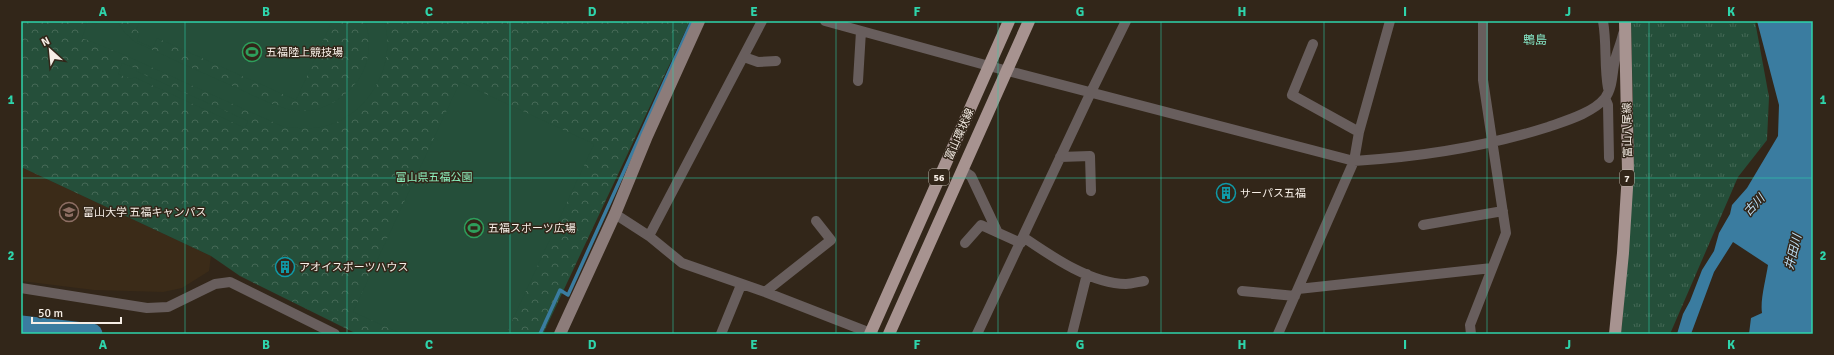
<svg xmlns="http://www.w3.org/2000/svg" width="1834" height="355" viewBox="0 0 1834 355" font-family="Signika,'Noto Sans JP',sans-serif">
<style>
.built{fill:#3b2b18}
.grass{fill:url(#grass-tufts)}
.park{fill:url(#park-crowns)}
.garden{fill:#254f3a}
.water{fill:#3a7ca0}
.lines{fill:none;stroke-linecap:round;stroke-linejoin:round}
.stream{stroke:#3a7ca0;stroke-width:3.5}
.river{stroke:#3a7ca0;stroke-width:21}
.street{stroke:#685e5d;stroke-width:10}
.secondary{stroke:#8c7c7a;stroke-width:12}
.primary{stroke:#a79390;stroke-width:12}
.grid{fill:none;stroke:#2ed4ab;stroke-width:1;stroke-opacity:0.55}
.labels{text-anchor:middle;stroke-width:3;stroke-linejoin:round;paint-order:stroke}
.shield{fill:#322619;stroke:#bbb2a8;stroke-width:1}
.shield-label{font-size:10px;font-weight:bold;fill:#f6eee6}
.poi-label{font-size:11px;fill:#f6eee6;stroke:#322619;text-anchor:start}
.street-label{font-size:11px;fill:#f6eee6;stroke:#322619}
.park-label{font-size:11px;fill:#8df0be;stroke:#322619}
.neighbourhood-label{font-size:12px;fill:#84e2c3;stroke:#322619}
.water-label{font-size:12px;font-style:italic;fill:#bcdef4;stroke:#322619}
.neatline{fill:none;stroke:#2ed4ab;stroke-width:1.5}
.grid-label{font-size:13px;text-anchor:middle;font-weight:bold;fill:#2ed4ab}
</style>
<defs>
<pattern id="grass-tufts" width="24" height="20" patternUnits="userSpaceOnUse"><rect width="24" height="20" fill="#254f3a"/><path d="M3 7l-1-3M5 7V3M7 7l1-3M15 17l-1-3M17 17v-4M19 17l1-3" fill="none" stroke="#456956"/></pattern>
<pattern id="park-crowns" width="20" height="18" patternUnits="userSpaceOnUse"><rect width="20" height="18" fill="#254f3a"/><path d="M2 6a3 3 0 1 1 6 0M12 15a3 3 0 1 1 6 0" fill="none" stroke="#456956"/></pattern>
</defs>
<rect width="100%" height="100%" fill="#322619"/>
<path class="built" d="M21 167 211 256 209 271 182 288 163 292 94 290 21 281Z"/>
<path class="grass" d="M1631 21H1755L1769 97 1767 140 1738 177 1670 334H1620L1622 325 1634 153Z"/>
<path class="park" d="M21 21H690L543 334H357L240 276 211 256 21 167Z"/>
<path class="garden" d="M88 21 97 25 95 21H117L125 33 135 42C169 58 203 73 237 88 257 97 278 109 300 111 321 112 342 100 355 84 370 66 372 42 365 21H384C397 62 371 112 329 125 314 130 299 128 284 127L122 54 82 38Z
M140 21H332L296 100 157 38 153 48 137 41 140 32 136 30Z
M122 63 137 69 136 71 248 121 245 128 134 77 132 79 118 74Z
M460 82 594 144 506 334H402L353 312Z"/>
<path class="water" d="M1757 21H1813V334H1749L1751 318 1762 313C1760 300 1766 279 1768 265L1733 242 1714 272 1691 334H1677L1683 314 1690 301 1702 270 1714 251 1719 233 1730 214 1732 205 1747 188 1778 136 1779 105Z"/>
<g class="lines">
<path class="stream" d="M540 334 560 290 568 295 692 21"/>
<path class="river" d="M21 326 92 334"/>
<path class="street" d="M825 21 989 66 1354 161C1419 157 1485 147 1548 127 1565 121 1593 113 1605 98 1613 88 1612 72 1615 60 1617 52 1621 43 1623 34
M1603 21C1607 44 1604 66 1608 88
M1313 44 1292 95 1359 132
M744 57 758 62 776 61
M858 81 861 31
M1605 98 1608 105 1609 158
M1060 157 1090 156 1091 191
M962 170 971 176 997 231
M615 214 649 236 682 263 765 292 873 334
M1423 225 1503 211
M649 236 762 21
M1023 237C1051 256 1091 284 1126 284 1131 284 1138 282 1144 281
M965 243 981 225 1021 243
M21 288 147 308 168 307 215 284 230 282 335 334
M1298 289 1492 268
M1242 291 1295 296
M765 292 831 240 816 221
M721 334 741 285
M977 334 1091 92 1126 21
M1072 334 1087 274
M1278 334 1354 161 1359 132 1390 21
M1471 334 1470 325 1506 233 1483 80V21"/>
<path class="secondary" d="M560 334 615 214 647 136 699 21"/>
<path class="primary" d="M870 334 1009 21
M889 334 1029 21
M1615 334 1623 253 1628 172 1625 21"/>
</g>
<path class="grid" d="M185 21V334M347 21V334M510 21V334M673 21V334M836 21V334M998 21V334M1161 21V334M1324 21V334M1487 21V334M1649 21V334M21 178H1813"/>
<defs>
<symbol id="stadium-ring" viewBox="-11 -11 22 22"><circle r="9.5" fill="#322619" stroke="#2e9e5b" stroke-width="1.5"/><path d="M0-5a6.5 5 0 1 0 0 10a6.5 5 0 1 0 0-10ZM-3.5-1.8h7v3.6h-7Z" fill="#2e9e5b"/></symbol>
<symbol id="building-ring" viewBox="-11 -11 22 22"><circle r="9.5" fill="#322619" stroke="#0f9aa8" stroke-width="1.5"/><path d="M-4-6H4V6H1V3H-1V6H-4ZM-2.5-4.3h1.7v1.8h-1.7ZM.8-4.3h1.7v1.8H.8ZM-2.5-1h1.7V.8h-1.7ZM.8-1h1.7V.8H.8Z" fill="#0f9aa8"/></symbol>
<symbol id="university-ring" viewBox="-11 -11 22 22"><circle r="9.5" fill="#322619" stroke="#8d6e63" stroke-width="1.5"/><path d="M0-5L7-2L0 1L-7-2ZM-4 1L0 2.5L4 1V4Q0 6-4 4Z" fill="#8d6e63"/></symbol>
</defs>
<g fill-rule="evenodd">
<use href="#stadium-ring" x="241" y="41" width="22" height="22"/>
<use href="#building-ring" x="1215" y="182" width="22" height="22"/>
<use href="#university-ring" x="58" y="201" width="22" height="22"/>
<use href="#stadium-ring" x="463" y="217" width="22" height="22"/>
<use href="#building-ring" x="274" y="256" width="22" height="22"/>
</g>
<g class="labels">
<g class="shield">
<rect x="929" y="169" width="20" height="16" rx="3"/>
<rect x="1620" y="170" width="14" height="16" rx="3"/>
</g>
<g class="shield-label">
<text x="939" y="181">56</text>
<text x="1627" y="182">7</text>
</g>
<g class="poi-label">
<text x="266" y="56">五福陸上競技場</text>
<text x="1240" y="197">サーパス五福</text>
<text x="83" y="216">富山大学 五福キャンパス</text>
<text x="488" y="232">五福スポーツ広場</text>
<text x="299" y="271">アオイスポーツハウス</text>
</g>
<g class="street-label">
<text transform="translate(1627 130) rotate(-91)" y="4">富山八尾線</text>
<text transform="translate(959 134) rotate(-66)" y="4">富山環状線</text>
</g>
<g class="park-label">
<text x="434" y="181">富山県五福公園</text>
</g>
<g class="neighbourhood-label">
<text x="1535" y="44">鵯島</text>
</g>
<g class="water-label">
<text transform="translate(1754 205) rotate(-47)" y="4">古川</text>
<text transform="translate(1793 252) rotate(-76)" y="4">井田川</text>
</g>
</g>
<rect width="1834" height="355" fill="none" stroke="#322619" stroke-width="44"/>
<g transform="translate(50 50) rotate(333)" stroke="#322619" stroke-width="3" paint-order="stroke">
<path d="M0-3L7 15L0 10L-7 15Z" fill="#f6eee6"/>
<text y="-6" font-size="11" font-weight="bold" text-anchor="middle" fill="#f6eee6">N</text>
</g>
<path d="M32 317v6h89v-6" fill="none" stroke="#f6eee6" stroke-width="2"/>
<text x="38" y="317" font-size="12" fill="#f6eee6" stroke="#322619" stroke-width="3" paint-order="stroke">50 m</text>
<rect x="22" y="22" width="1790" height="311" class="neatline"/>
<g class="grid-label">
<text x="103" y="16">A</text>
<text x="266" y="16">B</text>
<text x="429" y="16">C</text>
<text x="592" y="16">D</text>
<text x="754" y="16">E</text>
<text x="917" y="16">F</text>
<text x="1080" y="16">G</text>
<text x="1242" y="16">H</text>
<text x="1405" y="16">I</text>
<text x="1568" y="16">J</text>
<text x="1731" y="16">K</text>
<text x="11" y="104">1</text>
<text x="1823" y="104">1</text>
<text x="11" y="260">2</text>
<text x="1823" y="260">2</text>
<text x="103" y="349">A</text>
<text x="266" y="349">B</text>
<text x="429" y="349">C</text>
<text x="592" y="349">D</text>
<text x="754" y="349">E</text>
<text x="917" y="349">F</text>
<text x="1080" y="349">G</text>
<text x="1242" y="349">H</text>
<text x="1405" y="349">I</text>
<text x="1568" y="349">J</text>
<text x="1731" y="349">K</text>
</g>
</svg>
